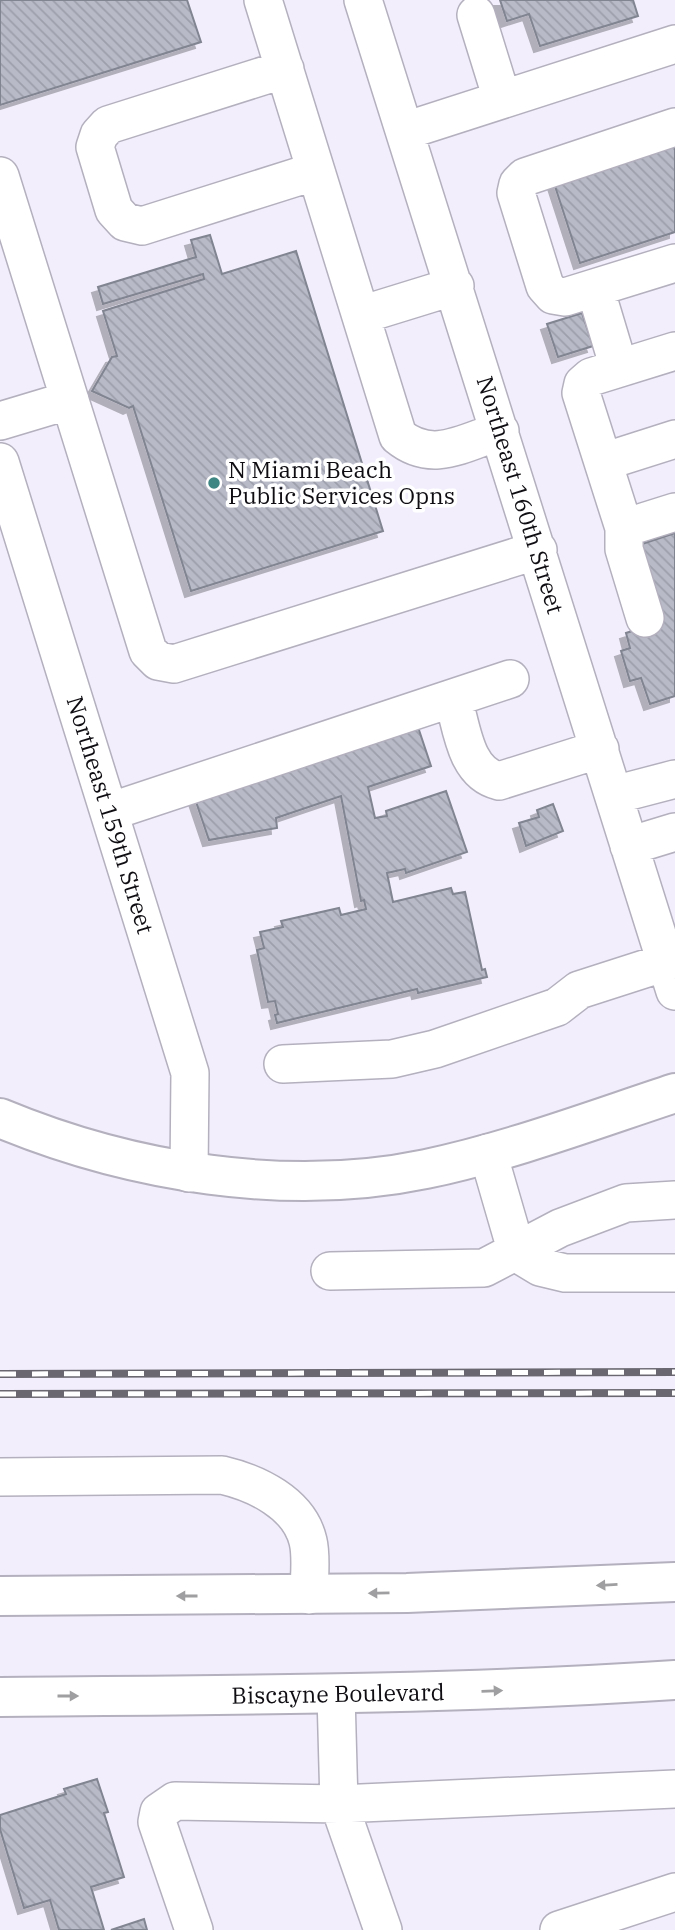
<svg xmlns="http://www.w3.org/2000/svg" width="675" height="1930" viewBox="0 0 675 1930" font-family="'IBM Plex Serif',serif">
<style>
.building{fill:url(#building-back-hatch);stroke:#818491;stroke-width:2;filter:url(#shadow)}
.lines{fill:none;stroke-linecap:round;stroke-linejoin:round}
.minor-casing{stroke:#b4b0be;stroke-width:40}
.major-casing{stroke:#b4b0be;stroke-width:42}
.minor{stroke:#fff;stroke-width:37}
.major{stroke:#fff;stroke-width:38}
.rail-casing{stroke:#6a6770;stroke-width:8}
.rail{stroke:#fff;stroke-width:5;stroke-dasharray:16;stroke-linecap:butt}
.oneway{fill:#9f9ea0}
.poi-dot{fill:#3e8684;stroke:#fff;stroke-width:2.5}
.labels{text-anchor:middle;stroke-width:7;stroke-linejoin:round;paint-order:stroke}
.poi-label{font-size:23px;fill:#0f0d12;stroke:#fff;text-anchor:start}
.street-label{font-size:23px;fill:#0f0d12;stroke:#fff}
</style>
<defs>
<pattern id="building-back-hatch" width="6" height="6" patternUnits="userSpaceOnUse" patternTransform="scale(1.75)"><rect width="6" height="6" fill="#b8bac8"/><path d="M-1 5l2 2M0 0l6 6M5-1l2 2" fill="none" stroke="#9d9fab"/></pattern>
<filter id="shadow"><feDropShadow dx="-6" dy="6" stdDeviation="0" flood-color="#0004"/></filter>
</defs>
<rect width="100%" height="100%" fill="#f2eefc"/>
<path class="building" d="M0 0H187L201 42 0 105Z
M500 0H633L638 16 540 46 529 14 507 21Z
M675 137V232L580 263 552 177Z
M210 235 222 274 296 251 383 531 191 591 133 406 129 408 92 391 112 357 117 356 103 311 204 279 203 274 103 304 98 287 196 257 191 240Z
M582 313 593 346 558 357 547 324Z
M675 533V696L650 704 641 678 630 681 621 651 630 648 626 633 661 622 636 546Z
M414 715 431 766 368 787 375 818 387 816 386 811 446 791 467 852 406 873 405 869 387 873 393 902 451 888 453 894 465 892 482 970 485 969 487 977 418 993 417 989 277 1023 275 1015 278 1014 275 1001 268 1002 257 950 264 948 260 932 283 927 281 921 339 908 341 915 366 909 364 900 361 901 341 796 276 818 277 828 209 840 192 790Z
M553 804 563 831 526 846 519 823 539 817 537 810Z
M97 1779 108 1812 104 1813 124 1877 91 1887 104 1930H59L50 1900 24 1908 0 1829V1815L66 1794 64 1789Z
M144 1919 147 1930H111Z"/>
<g class="lines">
<defs>
<path id="minor" d="M263 0 398 436C432 464 463 443 500 431
M363 0 675 991
M476 15 502 99
M285 69 108 125 99 135 95 147 114 210 125 222 142 226 316 171
M675 127 525 177 518 184 516 193 545 286 553 295 565 297 675 263
M405 131 675 44
M0 176 148 651 158 661 174 664 538 550
M595 288 619 368
M361 315 455 286
M675 351 591 377 583 384 581 393 624 528 675 512
M0 421 70 400
M0 462 190 1073 189 1173
M603 462 675 439
M624 528V549L645 618
M453 698C462 728 465 773 499 781L600 749
M614 795 675 779
M109 812 510 679
M629 846 675 832
M283 1064 392 1059 435 1049 557 1007 579 990 666 962
M488 1153 517 1253 540 1267 565 1273H675
M330 1271 484 1268 560 1228 626 1203 675 1200
M0 1477 222 1475C256 1483 299 1503 308 1541 312 1557 309 1578 309 1595
M336 1695 339 1804 383 1930
M194 1930 157 1822 159 1812 175 1801 339 1804 675 1789
M559 1930 675 1892"/>
<path id="major" d="M0 1118C130 1172 287 1198 426 1169 511 1151 593 1120 675 1093
M0 1596 407 1593 675 1582
M0 1697C225 1695 450 1695 675 1680"/>
</defs>
<use href="#minor" class="minor-casing"/>
<use href="#major" class="major-casing"/>
<use href="#minor" class="minor"/>
<use href="#major" class="major"/>
<defs>
<path id="rail" d="M0 1374 675 1372
M0 1394 675 1393"/>
</defs>
<use href="#rail" class="rail-casing"/>
<use href="#rail" class="rail"/>
</g>
<defs><path id="oneway-solid" d="M-6-.8H1V-3.2L6.5 0L1 3.2V.8H-6Z" transform="scale(1.75)"/></defs>
<g class="oneway">
<use href="#oneway-solid" transform="translate(607 1585) rotate(177)"/>
<use href="#oneway-solid" transform="translate(379 1593) rotate(179)"/>
<use href="#oneway-solid" transform="translate(187 1596) rotate(180)"/>
<use href="#oneway-solid" transform="translate(492 1691) rotate(-2)"/>
<use href="#oneway-solid" transform="translate(68 1696)"/>
</g>
<circle class="poi-dot" cx="214" cy="483" r="7"/>
<g class="labels">
<g class="poi-label">
<text x="228" y="478">N Miami Beach<tspan x="228" dy="26">Public Services Opns</tspan></text>
</g>
<g class="street-label">
<text transform="translate(520 495) rotate(73)" y="8">Northeast 160th Street</text>
<text transform="translate(110 815) rotate(73)" y="8">Northeast 159th Street</text>
<text transform="translate(338 1694) rotate(-1)" y="8">Biscayne Boulevard</text>
</g>
</g>
</svg>
